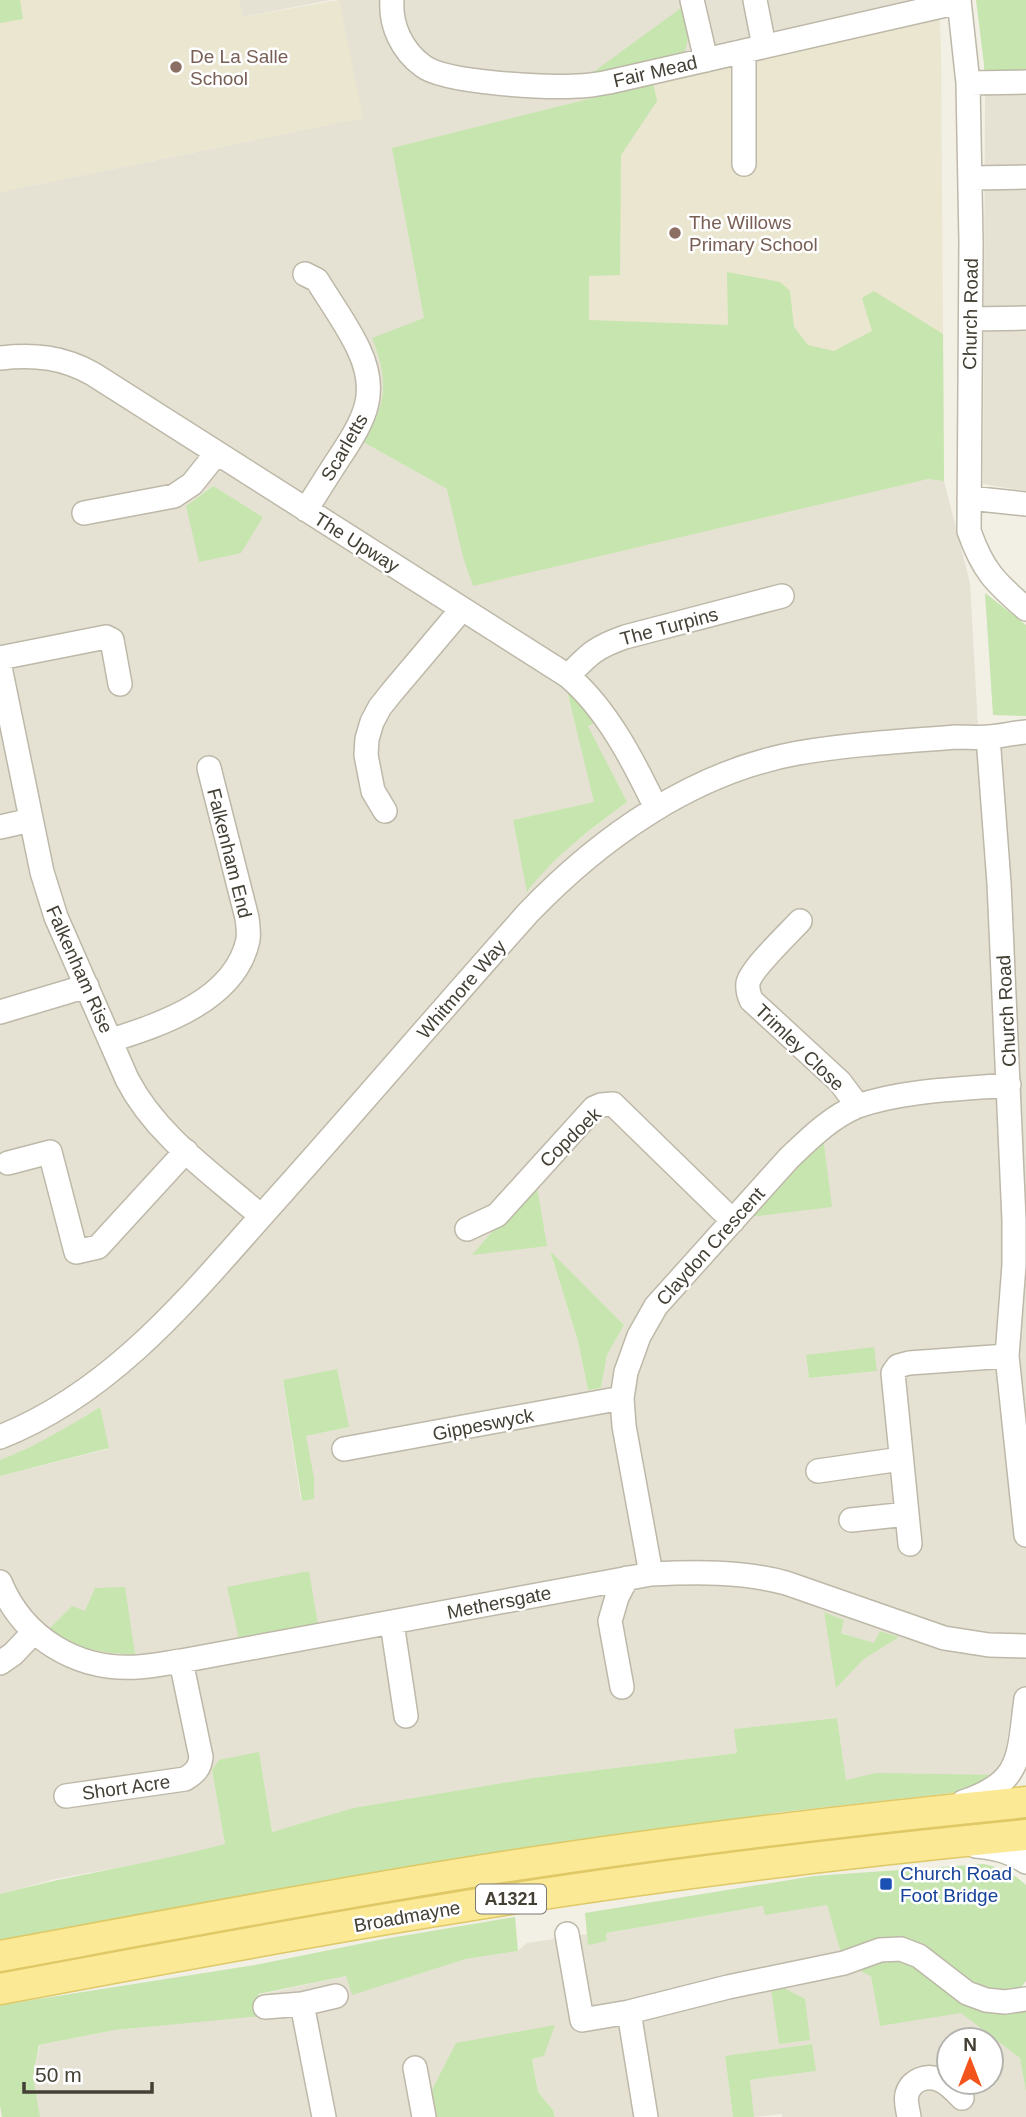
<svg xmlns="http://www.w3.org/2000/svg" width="1026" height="2117" viewBox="0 0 1026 2117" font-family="Arial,sans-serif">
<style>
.residential{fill:#e6e2d3;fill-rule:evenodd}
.education{fill:#ebe6cf}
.green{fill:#c6e5af}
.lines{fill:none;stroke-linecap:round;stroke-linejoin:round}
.minor-casing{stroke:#bdb8a8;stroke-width:26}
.major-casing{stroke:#dfc866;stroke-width:33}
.minor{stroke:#fff;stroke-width:23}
.major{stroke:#fbe995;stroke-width:30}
.education-dot{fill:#8d6e63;stroke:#fff;stroke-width:2.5}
.transit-dot{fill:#1a4fb4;stroke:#fff;stroke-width:2.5}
.labels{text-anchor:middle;stroke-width:5;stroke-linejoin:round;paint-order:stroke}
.shield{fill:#fff;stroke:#7c7972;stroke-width:2}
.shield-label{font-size:18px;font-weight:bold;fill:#444035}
.education-label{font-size:19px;fill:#785e54;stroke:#fff;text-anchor:start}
.street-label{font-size:19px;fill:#444035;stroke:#fff}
.transit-label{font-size:19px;fill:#164399;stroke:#fff;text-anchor:start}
</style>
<rect width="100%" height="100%" fill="#f2efe5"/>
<path class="residential" d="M239 0H331L242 17Z
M339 0H936L424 318 379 355 384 378 381 408 375 423 363 442 447 489 928 479 944 481 970 583 978 727 1026 724V1713L1011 1714 1002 1775 846 1781 837 1718 735 1729 737 1753 533 1778 353 1808 272 1832 259 1753 212 1770 225 1844 176 1857 55 1879 0 1894V1476L108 1449 100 1407 66 1429 20 1452 0 1460V192L362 118ZM212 486 263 517 186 506ZM566 689 598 721 587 726 627 802 574 843 540 874 528 891 513 820 595 802ZM550 1252 624 1325 607 1355 601 1388 588 1390 578 1341ZM806 1355 877 1371 809 1378ZM283 1381 349 1427 306 1436 314 1499 301 1501ZM824 1612 844 1620 840 1632 874 1644 880 1631 898 1637 864 1659 837 1687Z
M1026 92V491L983 484 985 96Z
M827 1905 844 1962 871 1975 880 2026 961 2012 1020 2058 1026 2092V2117H782V2114L754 2117 749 2080 815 2071 811 2044 725 2057 733 2117H555L553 2110 538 2092 532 2058 554 2026 431 2092 436 2117H39L33 2077 40 2045 115 2030 260 2015 258 1995 346 1976 353 1994 466 1959 518 1951 527 1943 588 1934 589 1944 607 1941 606 1933 764 1906 766 1914ZM949 2040H991V2082H949Z"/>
<path class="education" d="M0 0H239L243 17 339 0 363 118 0 192Z
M939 12 941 46 944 481 928 479 473 586 393 148Z"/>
<path class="green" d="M0 0H20L23 19 0 23Z
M976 0H1026V92L985 96 984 64Z
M681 8C686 24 692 39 683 54L592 73Z
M653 83 657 101 621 155 620 275 589 276V320L728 325 727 272 780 282 790 291 794 327 808 345 834 351 872 331 862 298 874 291 943 334 944 481 928 479 473 586 463 557 447 489 363 442C387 404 389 380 372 338L424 318 392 148Z
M213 486 263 517 241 553 199 562 186 506Z
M985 593 1026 625V716L993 715Z
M566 687 598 721 588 726 627 802C591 829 554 856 527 892L513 820 594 802Z
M823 1137 832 1207 750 1217Z
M536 1181 547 1246 472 1255Z
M550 1251 624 1325 607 1355 601 1388 588 1390 578 1341Z
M874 1347 877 1371 809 1378 806 1355Z
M337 1369 349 1427 306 1436 314 1478V1499L302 1501 283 1380Z
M100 1407 109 1448 0 1476V1460C36 1446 68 1427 100 1407Z
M309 1571 318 1625 239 1639 227 1587Z
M125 1587 135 1654C104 1654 74 1649 49 1629L72 1606 85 1611 95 1588Z
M824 1612 844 1620 841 1633 874 1643 880 1631 899 1637 864 1659 836 1688Z
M837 1718 846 1780 876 1773 1002 1775 969 1791 773 1813 676 1834 0 1950V1894C74 1874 150 1864 225 1844L212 1770 219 1760 259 1752 272 1832 353 1808 533 1778 737 1753 734 1729Z
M984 1864C1001 1868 1013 1873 1026 1885V1981L1015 1996 1016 2006 1026 2012V2092L1020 2058 961 2013 880 2026 871 1976 844 1963 827 1905 765 1915 763 1906 606 1933 607 1941 588 1945 585 1913 814 1876Z
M515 1917 518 1951 466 1959 352 1995 346 1976 258 1994 260 2016 115 2030 39 2045 33 2077 40 2117H2L0 2106V2005L255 1965 384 1939Z
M784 1988 805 1999 810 2040 779 2044 771 1989Z
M555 2025 544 2056 532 2059 538 2092 553 2110 555 2117H436L431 2092 456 2043Z
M812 2044 816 2071 750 2080 754 2117H733L725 2056Z"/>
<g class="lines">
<defs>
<path id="minor" d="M392 0C390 25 402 51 423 66 445 83 547 88 577 86 588 86 599 84 609 82L959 2
M692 0 706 60
M755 0 764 46
M959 0 968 83 971 242 969 531C983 571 995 582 1026 609
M968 83 1026 82
M744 164V51
M970 178 1026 177
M305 274 317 280C331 303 348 326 359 350 379 393 365 418 341 455 329 473 318 491 306 510
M971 319 1026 318
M0 358C34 354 63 357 93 374L568 676C607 709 634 762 656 808
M969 498 1026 504
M84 513 174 496 192 484 216 454
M0 658 106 637 112 640 120 684
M0 667 42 872 56 917 127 1079C156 1136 214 1175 261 1216
M568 676C589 654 596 647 625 637L782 596
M988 737 999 883 1014 1220V1265L1007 1356 1026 1535
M385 811 373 791 366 755 367 739 372 722 380 707 392 692 462 609
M0 827 31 820
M800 921C788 934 751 969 748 983 747 990 749 995 751 1000L840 1082 858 1106
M0 1012 87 986
M112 1040C162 1024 235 1000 248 940 249 933 248 925 247 918L209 768
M8 1163 50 1152 76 1252 98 1247 186 1151
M467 1229 497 1215 594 1108 601 1105 613 1104 733 1221
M0 1437C119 1390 199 1285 282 1193 365 1100 445 1006 528 913 601 837 693 772 798 753 851 744 904 741 957 737 968 737 979 738 989 737 1001 736 1014 733 1026 732
M344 1449 622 1398
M818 1471 901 1459
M851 1520 907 1514
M910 1544 893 1373 898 1366 909 1363 1007 1356
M651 1574 624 1426 622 1398 626 1372 639 1336 656 1306 789 1158C809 1139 832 1116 858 1106 903 1090 962 1089 1009 1085
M0 1582C23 1638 77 1671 138 1667 152 1666 167 1663 181 1661L651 1574C696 1572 742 1571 786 1583L944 1638 989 1645 1026 1646
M392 1623 406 1716
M0 1663 13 1654 34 1632
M622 1687 610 1621 617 1597 627 1578
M66 1796 185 1779C195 1773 200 1768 201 1757L181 1661
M963 1802C1024 1782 1018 1755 1026 1699
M976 1846C995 1848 1010 1851 1026 1862
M567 1934 582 2020 629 2012 728 1987 844 1963 880 1950 901 1949 919 1956 967 1993 986 2000 1005 2002 1026 1999
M302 2004 324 2117
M265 2007 302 2004 336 1996
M629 2012 646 2117
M415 2068 424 2117
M909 2117C908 2110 905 2101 907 2094 911 2080 927 2074 940 2080 948 2083 956 2092 962 2098"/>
<path id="major" d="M0 1956C163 1926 326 1895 490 1869 668 1841 847 1820 1026 1802
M0 1989C149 1961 298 1933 448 1909 640 1877 833 1854 1026 1835"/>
</defs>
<use href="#minor" class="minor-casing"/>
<use href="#major" class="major-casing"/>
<use href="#minor" class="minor"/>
<use href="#major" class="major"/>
</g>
<g class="education-dot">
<circle cx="176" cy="67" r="7"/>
<circle cx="675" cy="233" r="7"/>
</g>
<rect class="transit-dot" x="879" y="1877" width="14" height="14" rx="3.5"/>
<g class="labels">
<rect class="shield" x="476" y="1884.5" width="70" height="29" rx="5"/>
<g class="shield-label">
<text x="511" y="1905">A1321</text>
</g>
<g class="education-label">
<text x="190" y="63">De La Salle<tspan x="190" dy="22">School</tspan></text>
<text x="689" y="229">The Willows<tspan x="689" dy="22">Primary School</tspan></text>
</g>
<g class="street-label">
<text transform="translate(655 71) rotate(-13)" y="7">Fair Mead</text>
<text transform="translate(970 314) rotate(-89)" y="7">Church Road</text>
<text transform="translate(344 447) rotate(-60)" y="7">Scarletts</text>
<text transform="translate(357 542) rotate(32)" y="7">The Upway</text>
<text transform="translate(669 626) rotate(-15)" y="7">The Turpins</text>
<text transform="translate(230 853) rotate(76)" y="7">Falkenham End</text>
<text transform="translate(80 969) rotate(66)" y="7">Falkenham Rise</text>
<text transform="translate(461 989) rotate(-49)" y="7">Whitmore Way</text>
<text transform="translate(1006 1011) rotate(-93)" y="7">Church Road</text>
<text transform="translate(800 1047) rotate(44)" y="7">Trimley Close</text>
<text transform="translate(570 1137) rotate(-44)" y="7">Copdoek</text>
<text transform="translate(710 1246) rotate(-48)" y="7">Claydon Crescent</text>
<text transform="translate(483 1424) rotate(-11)" y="7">Gippeswyck</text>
<text transform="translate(499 1602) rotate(-11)" y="7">Methersgate</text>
<text transform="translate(126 1787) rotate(-8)" y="7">Short Acre</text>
<text transform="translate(407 1916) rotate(-10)" y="7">Broadmayne</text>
</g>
<g class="transit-label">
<text x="900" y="1880">Church Road<tspan x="900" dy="22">Foot Bridge</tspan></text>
</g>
</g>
<g transform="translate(970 2061)"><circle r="33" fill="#ffffff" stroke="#b4b3ae" stroke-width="2"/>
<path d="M0-5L12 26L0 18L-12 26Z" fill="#f2541b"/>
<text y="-10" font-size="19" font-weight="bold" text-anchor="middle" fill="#444035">N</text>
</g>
<path d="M24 2082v10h128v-10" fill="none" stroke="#444035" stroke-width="3.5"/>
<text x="35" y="2082" font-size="21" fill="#444035" stroke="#ffffff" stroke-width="5" paint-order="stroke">50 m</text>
</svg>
